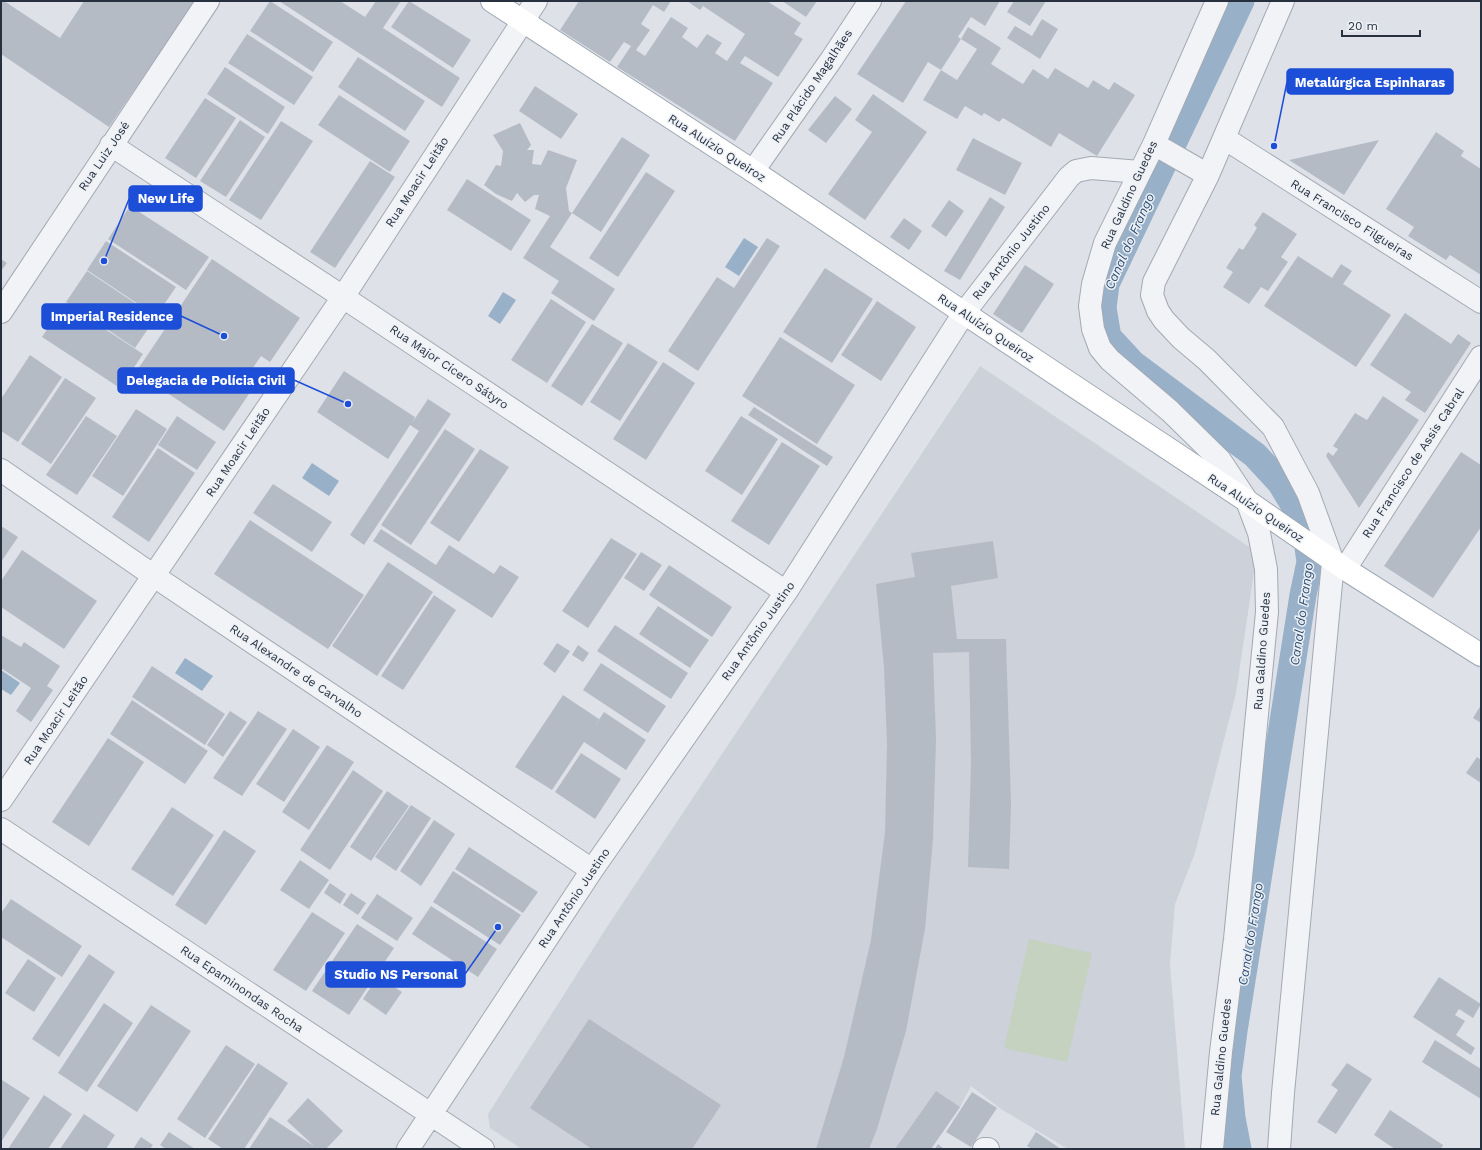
<svg xmlns="http://www.w3.org/2000/svg" width="1482" height="1150" viewBox="0 0 1482 1150" font-family="'Work Sans',sans-serif">
<style>
.built{fill:#ccd1da}
.grass{fill:#c4d2bf}
.water{fill:#98b1c9}
.lines{fill:none;stroke-linecap:round;stroke-linejoin:round}
.canal{stroke:#98b1c9;stroke-width:27}
.building{fill:#b5bbc5}
.minor-casing{stroke:#a3a9b2;stroke-width:24}
.major-casing{stroke:#9da7b4;stroke-width:24}
.minor{stroke:#f1f3f6;stroke-width:22}
.major{stroke:#fff;stroke-width:22}
.labels{text-anchor:middle;stroke-width:3;stroke-linejoin:round;paint-order:stroke}
.street-label{font-size:12px;fill:#27303f;stroke:#edf1f6}
.water-label{font-size:13px;font-style:italic;fill:#305074;stroke:#edf1f6}
.leader{fill:none;stroke:#1d4ed8;stroke-width:1.5}
.callout-dot{fill:#1d4ed8;stroke:#edf1f6;stroke-width:1.5}
.callout{fill:#1d4ed8;stroke:#1d4ed8;stroke-width:1.5}
.callout-label{font-size:13px;text-anchor:middle;font-weight:bold;fill:#fff}
</style>
<rect width="100%" height="100%" fill="#dee2e8"/>
<path class="built" d="M980 366 1257 552 1236 693 1195 853 1175 904 1170 964 1185 1149H1068L1001 1109 971 1086 960 1107 931 1149H522L490 1128 488 1114 605 930Z"/>
<path class="grass" d="M1029 939 1092 953 1067 1062 1004 1048Z"/>
<path class="water" d="M744 238 758 247 739 276 725 267Z
M503 292 516 300 500 324 488 316Z
M312 463 339 481 329 496 302 478Z
M185 658 213 676 202 691 175 673Z
M1 670 20 683 11 695 1 689Z"/>
<g class="lines">
<path class="canal" d="M1238 1149 1232 1118 1228 1076 1234 1031 1303 595 1310 562 1306 533 1294 505 1280 482 1255 455 1132 363 1108 337 1103 308 1106 284 1241 1"/>
</g>
<path class="building" d="M1 1H4L60 38 84 1H195L109 127 1 54Z
M270 1 333 42 313 72 250 31Z
M279 1H340L365 17 376 1H401L383 28 460 78 442 107Z
M409 1 471 40 453 68 391 27Z
M579 1H671L664 12 653 5 641 24 650 30 636 50 645 56 671 17 688 28 682 37 697 48 707 34 722 43 715 53 727 61 745 34 703 6 700 10 687 1H767L801 23 794 34 803 39 778 77 745 56 740 63 773 83 735 141 617 67 631 46 624 42 610 62 560 30Z
M782 1H817L806 17Z
M906 1H1000L985 26 971 17 958 37 961 39 941 70 928 62 903 103 857 74Z
M1014 1H1046L1030 26 1007 12Z
M1042 19 1058 29 1040 59 1007 38 1015 26 1032 36Z
M968 27 1001 48 991 64 1023 84 1033 69 1048 79 1055 68 1088 88 1093 80 1109 90 1114 82 1135 95 1097 156 1059 133 1051 147 1003 118 999 122 984 113 982 116 965 106 957 119 923 100 941 70 957 80 977 49 961 39Z
M247 34 313 77 294 105 228 63Z
M358 57 425 101 405 131 338 87Z
M225 67 285 107 268 134 207 94Z
M535 86 578 114 561 139 519 111Z
M873 94 927 132 865 220 828 194 872 132 855 120Z
M339 95 410 141 390 172 318 125Z
M835 96 852 109 826 143 808 130Z
M205 98 236 118 196 178 165 158Z
M240 120 265 137 226 197 200 181Z
M281 121 313 141 261 220 229 200Z
M520 123 531 145 527 150H534L532 164 541 165 548 150 577 160 566 188 569 211 572 213 622 137 650 155 601 232 572 213 550 247 615 289 594 321 551 293 559 281 523 258 550 216 535 209 539 195H534L525 202 517 193 512 201 496 194 484 185 496 165 501 166 503 151 493 135Z
M1436 132 1464 151 1461 156 1481 169V275L1450 255 1446 260 1408 236 1414 227 1386 209Z
M973 138 1022 163 1005 195 956 170Z
M1379 140 1344 195 1289 160Z
M370 161 395 177 335 268 310 252Z
M646 172 675 191 618 277 589 258Z
M467 179 531 220 511 251 447 210Z
M990 197 1005 207 960 280 944 271Z
M949 200 964 211 946 237 931 226Z
M130 206 209 257 186 290 108 239Z
M1263 212 1297 234 1281 257 1288 262 1268 291 1261 287 1249 304 1223 287 1233 272 1226 268 1239 248 1243 250 1257 228 1254 225Z
M904 218 922 231 909 250 890 237Z
M767 238 780 246 698 371 668 351 717 277 734 288Z
M106 241 176 287 156 316 87 270Z
M1298 256 1332 278 1341 264 1352 271 1343 284 1391 315 1356 367 1264 306Z
M1 259 7 263 1 271Z
M212 259 300 318 270 362 261 356 250 372 245 379 255 385 224 431 136 372Z
M1025 265 1054 284 1022 333 993 314Z
M825 268 873 299 832 363 783 332Z
M87 271 156 317 135 348 66 302Z
M551 299 586 322 547 383 511 360Z
M877 301 916 327 881 381 841 355Z
M65 303 143 354 120 388 42 337Z
M1405 313 1451 344 1458 334 1471 343 1425 413 1405 400 1411 392 1370 365Z
M592 324 623 343 582 406 551 386Z
M780 337 855 385 817 444 742 396Z
M628 343 658 362 620 421 590 402Z
M30 355 62 377 18 442 1 431V399Z
M663 362 695 383 646 460 613 439Z
M344 371 415 417 412 423 428 399 451 414 364 545 350 535 419 431 410 425 388 459 317 412Z
M65 378 96 398 51 464 21 444Z
M1383 396 1419 420 1359 508 1326 456 1328 452 1333 456 1338 449 1333 446 1355 413 1367 420Z
M754 407 833 457 827 466 748 415Z
M136 409 167 429 123 496 92 476Z
M86 416 117 436 77 495 46 475Z
M177 416 216 442 197 470 158 445Z
M741 416 778 439 742 495 705 471Z
M445 429 475 449 411 545 381 525Z
M782 442 820 466 769 545 731 521Z
M158 448 195 473 149 542 112 517Z
M480 449 509 467 459 542 430 523Z
M1461 452 1481 465V527L1433 598 1384 566Z
M273 484 332 522 312 552 253 513Z
M250 520 364 595 328 649 214 574Z
M1 526 18 537 1 562Z
M381 529 436 565 449 545 494 574 500 565 519 577 492 618 373 541Z
M611 538 637 554 588 628 562 611Z
M993 541 998 578 951 586 957 639H1006L1011 804 1009 869 968 867 971 762 969 652 933 653 936 740 933 839 925 929 906 1031 877 1129 869 1149H816L844 1057 871 940 885 832 887 744 884 667 876 584 915 577 911 553Z
M22 550 97 601 64 649 1 607V581Z
M641 552 662 565 644 591 624 578Z
M388 562 433 592 377 676 332 646Z
M669 565 732 607 712 637 649 595Z
M434 595 456 610 403 690 381 676Z
M658 606 709 640 690 668 639 634Z
M615 625 688 673 671 699 597 651Z
M1 635 21 647 24 642 60 666 47 686 53 690 31 722 16 711 31 688 1 668Z
M557 643 570 651 555 673 543 664Z
M578 645 589 653 583 662 572 655Z
M601 663 666 706 648 733 583 690Z
M152 666 225 714 205 745 132 697Z
M563 695 599 719 594 727 604 712 646 740 626 770 584 742 552 790 515 767Z
M132 700 208 751 185 784 110 734Z
M1481 705V723L1473 718Z
M230 711 247 722 223 757 207 745Z
M258 711 287 729 242 796 213 778Z
M293 729 320 747 284 802 256 784Z
M108 738 144 762 89 846 52 822Z
M327 745 354 762 309 830 282 812Z
M581 753 621 779 595 819 555 792Z
M1477 757 1481 760V783L1466 773Z
M353 770 383 791 330 870 300 850Z
M387 791 409 806 371 861 350 847Z
M411 805 431 818 396 871 375 857Z
M172 807 214 835 173 896 131 869Z
M434 820 455 834 421 886 400 871Z
M224 830 256 851 206 925 175 905Z
M469 847 538 892 523 913 455 869Z
M300 860 329 880 309 909 280 890Z
M453 871 521 915 500 945 433 902Z
M330 883 346 894 340 904 324 893Z
M351 893 366 903 358 915 343 905Z
M377 894 413 918 397 941 361 918Z
M11 899 82 946 62 977 1 937V913Z
M431 906 497 949 478 977 412 934Z
M312 912 345 933 306 991 273 970Z
M357 924 394 948 349 1015 312 991Z
M89 954 115 972 59 1057 32 1039Z
M28 959 56 978 34 1012 5 993Z
M378 976 402 992 386 1015 363 999Z
M1439 977 1481 1004 1473 1018 1459 1009 1455 1015 1465 1021 1456 1035 1475 1048 1471 1055 1413 1017Z
M104 1003 133 1023 87 1092 58 1073Z
M151 1005 191 1031 137 1112 97 1086Z
M589 1019 721 1105 692 1149H592L530 1108Z
M1435 1040 1481 1069V1099L1422 1062Z
M226 1045 255 1064 205 1138 177 1119Z
M258 1063 288 1083 244 1149H223L208 1139Z
M1347 1063 1372 1079 1336 1134 1317 1122 1338 1090 1331 1085Z
M2 1080 30 1098 1 1142V1080Z
M936 1091 960 1107 931 1149H895Z
M972 1092 997 1108 971 1147 946 1132Z
M44 1095 72 1114 48 1149H8Z
M308 1098 343 1131 326 1149H249L270 1117 314 1146 287 1121Z
M1390 1110 1443 1145 1441 1149H1395L1374 1135Z
M84 1114 115 1135 106 1149H60Z
M169 1132 195 1149H166L160 1145Z
M1036 1132 1061 1149H1032L1027 1146Z
M141 1137 153 1145 150 1149H133Z
M938 1144 944 1149H935Z"/>
<g class="lines">
<defs>
<path id="minor" d="M1224 138 1481 302
M1154 144 1208 175
M111 145 343 297 786 592
M753 171 831 60 870 1
M1 312 208 1
M1 470 154 576 592 870
M1345 569 1481 357
M1 800 343 297 536 1
M1 829 483 1149
M408 1149 592 870 786 592 964 313 1069 177 1076 171 1091 168 1140 172
M984 1149H988
M1212 1149 1221 1052 1235 939 1267 612 1266 569 1259 533 1247 501 1220 460 1170 411 1110 360 1100 348 1093 329 1090 306 1093 284 1105 243 1154 144 1217 1
M1279 1149 1283 1093 1333 562 1308 493 1273 427 1207 360 1181 338 1164 320 1158 311 1152 295 1154 282 1208 175 1283 1"/>
<path id="major" d="M492 1 753 171 964 313 1247 501 1345 569 1481 655"/>
</defs>
<use href="#minor" class="minor-casing"/>
<use href="#major" class="major-casing"/>
<use href="#minor" class="minor"/>
<use href="#major" class="major"/>
</g>
<g class="labels">
<g class="street-label">
<text transform="translate(812 86) rotate(-56)" y="4">Rua Plácido Magalhães</text>
<text transform="translate(717 148) rotate(33)" y="4">Rua Aluízio Queiroz</text>
<text transform="translate(104 156) rotate(-56)" y="4">Rua Luiz José</text>
<text transform="translate(417 182) rotate(-57)" y="4">Rua Moacir Leitão</text>
<text transform="translate(1129 195) rotate(-65)" y="4">Rua Galdino Guedes</text>
<text transform="translate(1352 220) rotate(32)" y="4">Rua Francisco Filgueiras</text>
<text transform="translate(1011 252) rotate(-52)" y="4">Rua Antônio Justino</text>
<text transform="translate(986 328) rotate(34)" y="4">Rua Aluízio Queiroz</text>
<text transform="translate(449 367) rotate(34)" y="4">Rua Major Cícero Sátyro</text>
<text transform="translate(238 452) rotate(-56)" y="4">Rua Moacir Leitão</text>
<text transform="translate(1413 463) rotate(-57)" y="4">Rua Francisco de Assis Cabral</text>
<text transform="translate(1256 508) rotate(34)" y="4">Rua Aluízio Queiroz</text>
<text transform="translate(758 631) rotate(-55)" y="4">Rua Antônio Justino</text>
<text transform="translate(1262 651) rotate(-86)" y="4">Rua Galdino Guedes</text>
<text transform="translate(296 671) rotate(34)" y="4">Rua Alexandre de Carvalho</text>
<text transform="translate(56 720) rotate(-56)" y="4">Rua Moacir Leitão</text>
<text transform="translate(574 898) rotate(-56)" y="4">Rua Antônio Justino</text>
<text transform="translate(242 989) rotate(34)" y="4">Rua Epaminondas Rocha</text>
<text transform="translate(1221 1057) rotate(-84)" y="4">Rua Galdino Guedes</text>
</g>
<g class="water-label">
<text transform="translate(1129 241) rotate(-66)" y="5">Canal do Frango</text>
<text transform="translate(1301 614) rotate(-82)" y="5">Canal do Frango</text>
<text transform="translate(1250 934) rotate(-81)" y="5">Canal do Frango</text>
</g>
</g>
<path class="leader" d="M1274 146L1287 82M104 261L129 199M224 336L181 316M348 404L294 380M498 927L465 974"/>
<g class="callout-dot">
<circle cx="1274" cy="146" r="4"/>
<circle cx="104" cy="261" r="4"/>
<circle cx="224" cy="336" r="4"/>
<circle cx="348" cy="404" r="4"/>
<circle cx="498" cy="927" r="4"/>
</g>
<g class="callout">
<rect x="1287" y="69" width="166" height="25" rx="4"/>
<rect x="129" y="186" width="73" height="25" rx="4"/>
<rect x="42" y="304" width="139" height="25" rx="4"/>
<rect x="118" y="368" width="176" height="25" rx="4"/>
<rect x="326" y="962" width="139" height="25" rx="4"/>
</g>
<g class="callout-label">
<text x="1370" y="87">Metalúrgica Espinharas</text>
<text x="166" y="203">New Life</text>
<text x="112" y="321">Imperial Residence</text>
<text x="206" y="385">Delegacia de Polícia Civil</text>
<text x="396" y="979">Studio NS Personal</text>
</g>
<rect width="1482" height="1150" fill="none" stroke="#27303f" stroke-width="4"/>
<path d="M1342 30v6h78v-6" fill="none" stroke="#27303f" stroke-width="2"/>
<text x="1348" y="30" font-size="12" fill="#27303f" stroke="#edf1f6" stroke-width="3" paint-order="stroke">20 m</text>
</svg>
